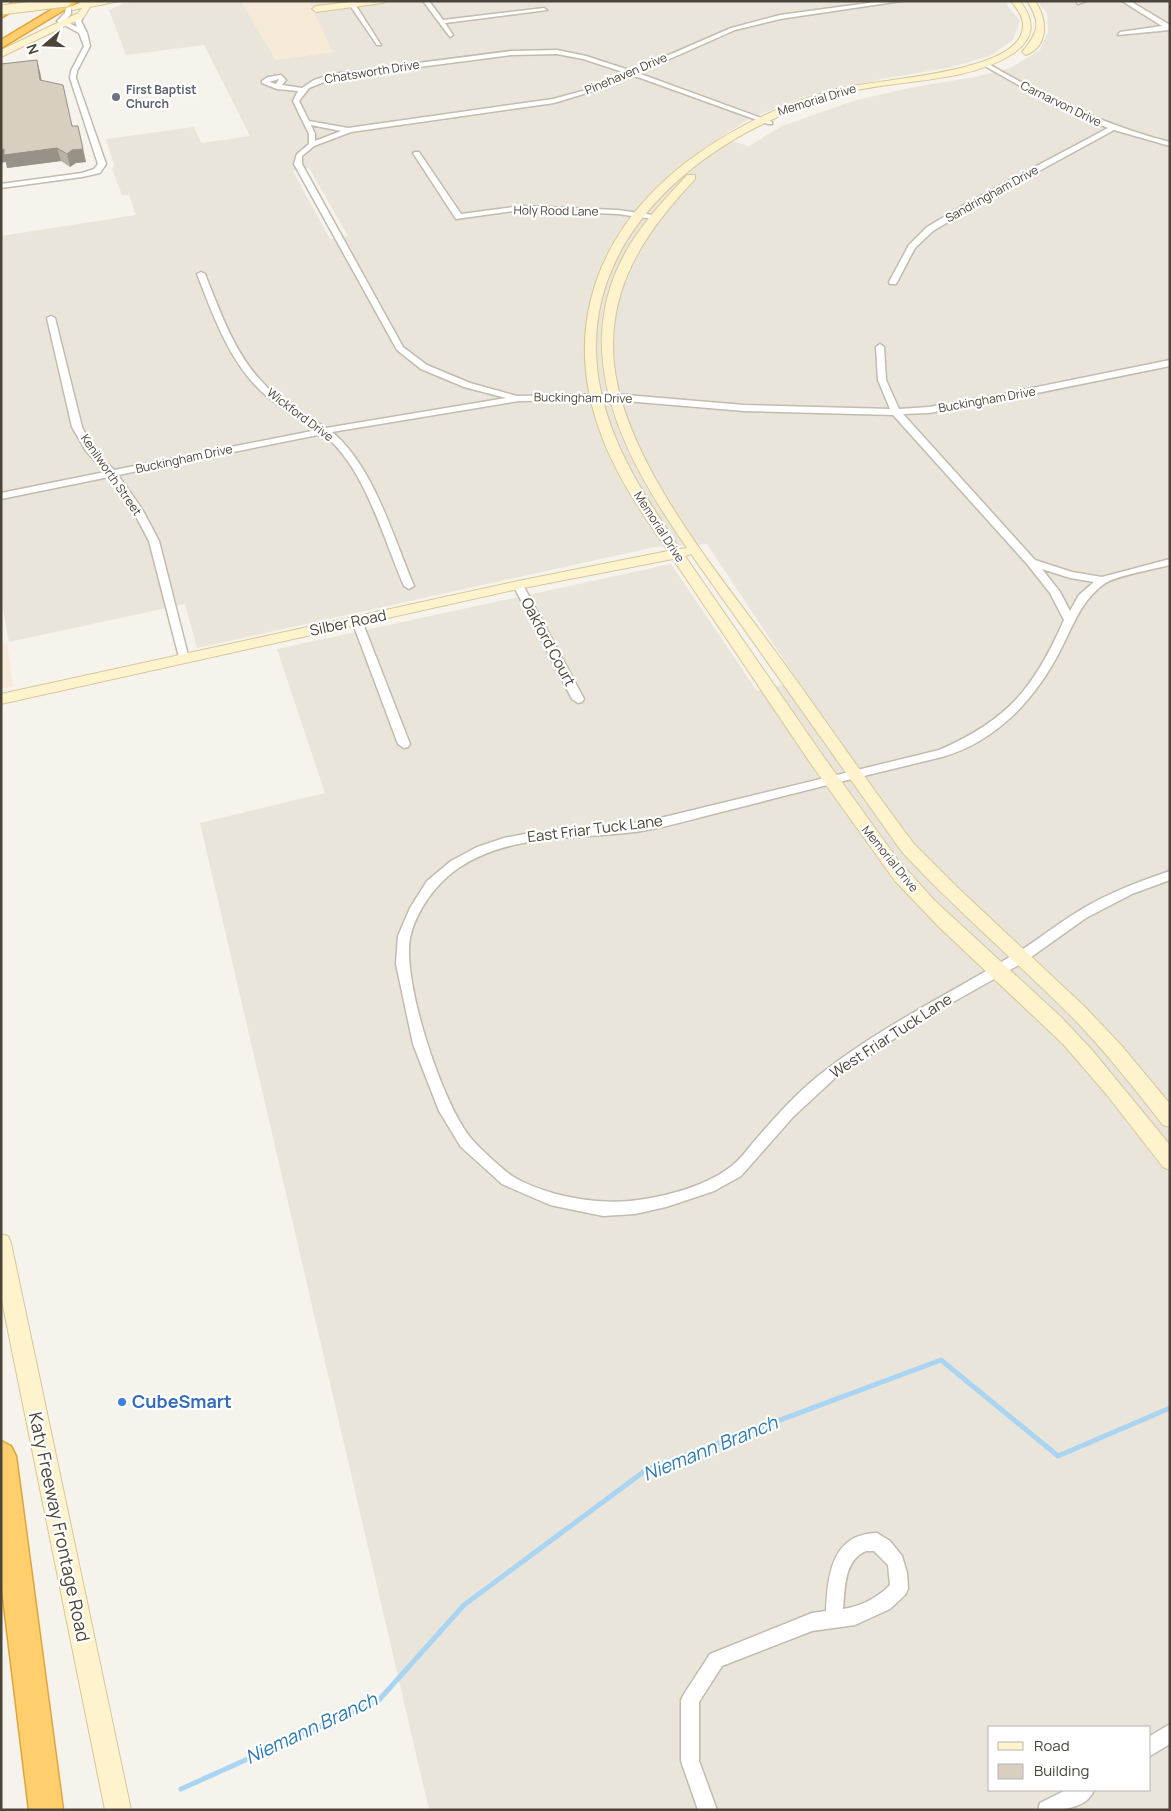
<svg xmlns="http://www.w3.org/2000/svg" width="1171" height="1811" viewBox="0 0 1171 1811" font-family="Manrope,sans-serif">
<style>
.residential{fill:#eae5da;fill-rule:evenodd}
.commercial{fill:#f7ead8}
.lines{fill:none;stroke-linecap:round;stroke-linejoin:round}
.stream{stroke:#a9d4f2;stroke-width:5}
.street-casing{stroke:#c2bbae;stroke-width:3}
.secondary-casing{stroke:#d6c79b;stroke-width:2}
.highway-casing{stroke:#e0a43c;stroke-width:3}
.street{fill:#fff;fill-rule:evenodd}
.secondary{fill:#fff3cd;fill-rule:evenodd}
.highway{fill:#ffcf6e;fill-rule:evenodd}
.secondary-bridge-casing{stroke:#d6c79b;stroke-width:11;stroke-linecap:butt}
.secondary-bridge{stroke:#fff3cd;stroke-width:9}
.wall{fill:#bab2a6}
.shaded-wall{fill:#979187}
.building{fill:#d8cfc1;stroke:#979187}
.worship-dot{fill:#6b7280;stroke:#fff;stroke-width:2}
.shop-dot{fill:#3f7fe0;stroke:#fff;stroke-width:2}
.labels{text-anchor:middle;stroke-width:4.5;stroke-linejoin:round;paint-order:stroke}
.far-street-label{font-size:12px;fill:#4b4439;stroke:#fff}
.far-worship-label{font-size:12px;font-weight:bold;fill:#5b616d;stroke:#fff;text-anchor:start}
.street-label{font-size:15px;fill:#4b4439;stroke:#fff}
.near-shop-label{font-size:18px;font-weight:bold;fill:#366cbe;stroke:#fff;text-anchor:start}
.near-street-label{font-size:18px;fill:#4b4439;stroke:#fff}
.near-water-label{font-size:19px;font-style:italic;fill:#2e7ab2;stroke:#fff}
</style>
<rect width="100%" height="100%" fill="#f6f3ec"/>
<path class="residential" d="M141 1H241L276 60 313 12 309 1H1004L1020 21 1013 40 990 56 948 68 882 79 803 97 749 119 720 138 749 146 782 126 856 100 914 87 975 77 1010 68 1040 50 1048 32 1047 13 1037 1H1170V1810H429L200 823 325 793 277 649 671 564 757 691 798 681 707 544 655 547 197 648 185 604 9 642 1 599V236L136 215 129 195H122L112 169 114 165 106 139 194 127 201 143 250 136 204 45 126 55 109 10 125 3ZM309 168 348 236 330 239 293 171ZM990 1727H1150V1790H990Z"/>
<path class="commercial" d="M241 1H309L333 52 276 60Z
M7 643 13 687 1 688V644Z"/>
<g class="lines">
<path class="stream" d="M181 1789 379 1700 464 1605 646 1470 941 1360 1058 1456 1170 1408"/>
<defs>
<path id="street" d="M347 1H353L381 45H377Z
M423 1H429L443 20 544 8 547 10 445 23 453 35 450 37Z
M883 1H901L780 19 735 30 638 73 772 122V124H768L632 75 590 92 554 103 351 132 314 146 302 156V164L403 347 427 365 470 383 517 396 614 394 744 405 890 409 878 380 876 347 880 344 884 347 886 380 899 409 929 407 1008 393 1170 360V366L1008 399 929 413 903 414 1035 560 1072 572 1102 577 1170 559V565C1155 569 1114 576 1104 584 1082 600 1074 623 1062 647 1037 697 998 741 942 757 876 773 810 789 745 806 711 814 676 825 642 831 582 840 513 832 460 867 437 882 416 910 410 938 402 982 442 1102 470 1137 478 1147 502 1169 512 1176 545 1196 600 1206 638 1200 668 1196 705 1186 729 1168 740 1161 748 1148 757 1138 778 1114 800 1089 826 1070 884 1025 951 993 1013 955 1034 943 1053 927 1074 914 1103 895 1137 882 1170 871V880L1132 894 1086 918 1024 962 930 1015 835 1078 793 1117 741 1176 714 1191 666 1207 635 1214 603 1216 550 1205 502 1184 461 1147 439 1111 413 1044 396 964 398 936 410 908 427 881 451 861 477 847 504 838 525 834 644 822 939 750C1008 720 1034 688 1064 620L1050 593 1027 564 893 415 744 411 614 400 519 401 332 432C374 467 393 537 414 586L409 589 404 586C383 538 365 467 323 434L118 475 142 509 159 541 189 659 184 662 180 661 149 541 132 509 109 477 1 499V493L105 472 86 451 72 427 47 318 51 316 55 318 82 427 93 448 114 470 317 430C298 418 279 408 262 392 229 361 213 315 197 274L201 272 205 274C221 314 236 358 268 388 286 405 307 415 326 428L506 398 464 387 421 369 397 350 294 164 297 154 309 144V134L293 101 298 91 277 89 262 83V81L268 77 281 75 286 80 282 85 302 88 314 80 333 74 511 51 557 50 586 56 632 71 731 28 780 15ZM557 54 583 59 626 73 586 90 553 99 348 128 309 121 299 101 309 88 334 78 511 55ZM279 79 276 84 269 82ZM311 125 341 131 315 141V134ZM1042 569 1070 578 1094 582 1079 595 1070 611 1060 592Z
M1076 1H1086L1078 4Z
M1122 1H1130L1170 25V30L1118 35 1120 32 1162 26Z
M66 6 71 7V14L64 21 77 27 75 21 81 13 84 15 81 21 87 33 90 46 77 71 76 78 106 164 100 173 82 177 1 188V184L82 173 94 169 98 164 70 78 71 71 84 46 79 33 57 21 65 13Z
M983 63H987C1045 97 1104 125 1170 142V146L1114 130 975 206 933 231 915 248 896 284H890L889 282 909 245 927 227 969 202 1108 128 1050 103 983 65Z
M415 152H419L461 214 521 206 618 210 653 215 657 217 653 219 618 214 521 210 456 219 413 153Z
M518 582 523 585 584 699 582 702 578 703 572 699 513 585Z
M357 618 362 621 410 744 408 747 404 748 398 744 352 621Z
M877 1533 890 1541 902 1556 907 1573 908 1589 905 1595 890 1609 855 1625 812 1631 722 1666 699 1702V1761L717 1810H698L681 1761V1700L684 1694 710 1654 812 1613 826 1611C828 1576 831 1534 877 1533ZM866 1551H874L888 1565 890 1585C877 1598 862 1606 843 1609 845 1588 844 1560 866 1551Z
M1170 1724V1744L1150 1756V1736Z
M1066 1790H1094C1086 1811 1056 1810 1038 1810L1040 1803Z"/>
<path id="secondary" d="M80 1H119L90 7 84 17 1 57V50L78 13 82 8 73 10 69 7 80 3Z
M359 1H386L382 3 316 12 312 9 316 6Z
M1011 1H1020C1037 23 1034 41 1009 56 963 84 893 79 841 94 711 130 570 236 600 387 612 448 646 498 680 549L687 548C626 460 566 353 628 248 644 221 666 198 687 175H695V179C651 226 614 276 613 343 611 449 721 576 781 659 826 721 868 783 914 844L956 886 1085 1007 1121 1045 1170 1104V1127L1163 1125C1134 1088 1105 1051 1072 1017 1016 961 956 910 902 852L691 554 685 556 823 756 898 860 934 900 1061 1017 1092 1050 1170 1145V1170L1163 1167 1107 1095 1063 1044 939 927 895 881 811 764 673 559 518 589 1 704V694L518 581 668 551C643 515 618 479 602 437 555 314 609 208 717 141 754 118 795 100 837 89 875 79 1011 74 1022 32 1026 20 1018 10 1011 1Z
M1027 1H1035C1047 18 1050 46 1026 55L1022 52C1038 33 1042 23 1027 1Z
M1 1234 8 1236 11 1243 131 1810H105L1 1296Z"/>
<path id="highway" d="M15 1H28L1 18V10Z
M66 1H79L1 48V40Z
M1 1441 11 1446 16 1456 63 1810H29L1 1581Z"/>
</defs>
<use href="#street" class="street-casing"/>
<use href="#secondary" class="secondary-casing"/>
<use href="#highway" class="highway-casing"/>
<use href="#street" class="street"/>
<use href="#secondary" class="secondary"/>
<use href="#highway" class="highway"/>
<defs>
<path id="secondary-bridge" d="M1 10 66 2"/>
</defs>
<use href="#secondary-bridge" class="secondary-bridge-casing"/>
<use href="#secondary-bridge" class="secondary-bridge"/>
</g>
<path class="wall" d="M40 72 42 81 73 126 86 162 76 163 70 167 61 161 7 168 6 162Z"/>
<path class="shaded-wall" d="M37 60 40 72 43 93 40 80Z
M78 126 86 162 76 163 70 167 67 154 72 150Z
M57 148 61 161 7 168 6 162 1 163V150Z"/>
<path class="building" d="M37 60 40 80 63 85 72 126H78L83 149 72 150 67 154 57 148 4 155V149L1 150V64Z"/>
<circle class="worship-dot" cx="116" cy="97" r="5"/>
<circle class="shop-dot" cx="122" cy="1402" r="5"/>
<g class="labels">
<g class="far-street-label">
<text transform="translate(372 72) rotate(-9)" y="4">Chatsworth Drive</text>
<text transform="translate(626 74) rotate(-23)" y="4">Pinehaven Drive</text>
<text transform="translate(817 100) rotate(-17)" y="4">Memorial Drive</text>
<text transform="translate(1061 104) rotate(26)" y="4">Carnarvon Drive</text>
<text transform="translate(992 194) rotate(-29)" y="4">Sandringham Drive</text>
<text transform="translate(556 211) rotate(1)" y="4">Holy Rood Lane</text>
<text transform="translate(583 398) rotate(1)" y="4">Buckingham Drive</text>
<text transform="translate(987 400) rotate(-10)" y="4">Buckingham Drive</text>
<text transform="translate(300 415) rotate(37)" y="4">Wickford Drive</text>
<text transform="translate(184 459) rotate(-12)" y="4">Buckingham Drive</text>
<text transform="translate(111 475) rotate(55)" y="4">Kenilworth Street</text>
<text transform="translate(659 527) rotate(57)" y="4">Memorial Drive</text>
<text transform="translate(890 859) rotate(51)" y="4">Memorial Drive</text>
</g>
<g class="far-worship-label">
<text x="126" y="94">First Baptist<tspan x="126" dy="14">Church</tspan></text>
</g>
<g class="street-label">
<text transform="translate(348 623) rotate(-12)" y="5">Silber Road</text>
<text transform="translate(548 642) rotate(62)" y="5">Oakford Court</text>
<text transform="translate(595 829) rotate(-7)" y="5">East Friar Tuck Lane</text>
<text transform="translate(891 1036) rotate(-33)" y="5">West Friar Tuck Lane</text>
</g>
<g class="near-shop-label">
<text x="132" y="1408">CubeSmart</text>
</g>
<g class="near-street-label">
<text transform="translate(59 1527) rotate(78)" y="6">Katy Freeway Frontage Road</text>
</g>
<g class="near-water-label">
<text transform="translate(710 1448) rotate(-22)" y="7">Niemann Branch</text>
<text transform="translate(311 1728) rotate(-25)" y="7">Niemann Branch</text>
</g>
</g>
<rect width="1171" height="1811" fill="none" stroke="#4b4439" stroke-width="5"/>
<rect x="988" y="1726" width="162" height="65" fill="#ffffff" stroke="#b7b4b0"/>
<rect x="998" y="1742" width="25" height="8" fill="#fff3cd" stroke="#b7b4b0"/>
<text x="1034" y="1751" font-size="15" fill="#4b4439">Road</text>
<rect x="998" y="1764" width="25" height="15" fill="#d8cfc1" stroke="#b7b4b0"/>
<text x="1034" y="1776" font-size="15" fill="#4b4439">Building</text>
<g transform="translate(45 45) rotate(251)" stroke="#ffffff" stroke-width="4" paint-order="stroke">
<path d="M0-4L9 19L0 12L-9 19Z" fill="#4b4439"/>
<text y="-8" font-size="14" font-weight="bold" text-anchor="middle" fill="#4b4439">N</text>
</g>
</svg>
